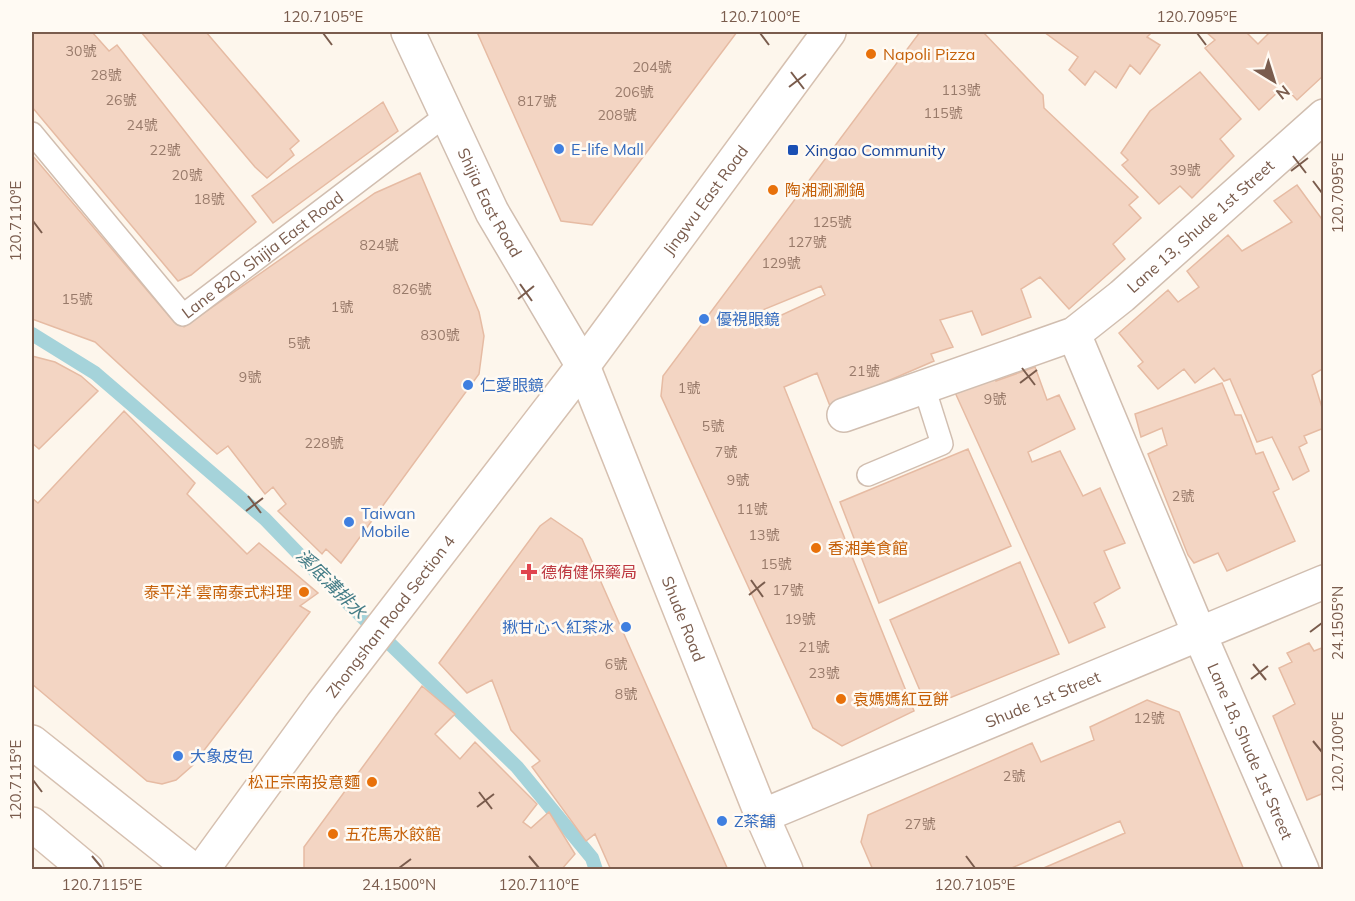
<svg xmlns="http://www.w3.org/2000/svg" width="1355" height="901" viewBox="0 0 1355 901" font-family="Mulish,'Noto Sans TC',sans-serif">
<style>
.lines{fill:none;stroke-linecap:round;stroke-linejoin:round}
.stream{stroke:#a5d3da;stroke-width:14}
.building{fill:#f3d5c3;stroke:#e6bba3;stroke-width:1.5;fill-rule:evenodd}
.lane-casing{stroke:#d1beb0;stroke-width:24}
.street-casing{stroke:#d1beb0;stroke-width:36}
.secondary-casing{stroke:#d6c0b0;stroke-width:36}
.lane{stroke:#fff;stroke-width:21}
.street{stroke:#fff;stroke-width:33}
.secondary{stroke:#fff;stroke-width:33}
.ticks{fill:none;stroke:#7a5c4d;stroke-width:2}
.food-dot{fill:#e8710a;stroke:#fffaf3;stroke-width:2}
.shop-dot{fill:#3f7fe0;stroke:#fffaf3;stroke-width:2}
.transit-dot{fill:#1a4fb4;stroke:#fffaf3;stroke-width:2}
.health-dot{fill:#e0444e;stroke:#fffaf3;stroke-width:2}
.labels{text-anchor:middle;stroke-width:5;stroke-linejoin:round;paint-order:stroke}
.number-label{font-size:14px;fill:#987a6a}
.food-label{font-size:16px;fill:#c56008;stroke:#fffaf3;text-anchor:start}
.shop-label{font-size:16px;fill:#366cbe;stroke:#fffaf3;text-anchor:start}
.transit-label{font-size:16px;fill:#164399;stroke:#fffaf3;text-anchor:start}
.street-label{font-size:16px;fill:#7a5c4d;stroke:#fffaf3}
.health-label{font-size:16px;fill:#be3a42;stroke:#fffaf3;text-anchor:start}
.water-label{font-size:18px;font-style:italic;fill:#437c86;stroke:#fffaf3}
.neatline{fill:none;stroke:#7a5c4d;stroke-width:2}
.ticks-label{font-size:15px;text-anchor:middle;fill:#7a5c4d}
</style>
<rect width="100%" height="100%" fill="#fdf6ec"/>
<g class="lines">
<path class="stream" d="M32 334 95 373 265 519 318 574 517 767 592 858 596 870"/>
</g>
<path class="building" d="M32 32H92L109 51 117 45 256 222 191 275 178 281 32 107Z
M141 32H206L299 141 290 149 294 155 267 178 255 167Z
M477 32H737L592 225 561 221Z
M920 32H983L1043 95 1044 108 1138 197 1129 205 1141 218 1113 244 1125 259 1069 309 1040 277 1021 289 1031 317 982 335 972 311 940 320 953 347 931 354 934 361 830 406 817 373 784 387 914 711 842 746 813 728 661 396 663 376ZM821 286 825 295 760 325 753 314Z
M1044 32H1152L1147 37 1160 45 1140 74 1130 65 1116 88 1095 71 1085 85 1069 70 1078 57Z
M1206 32H1246L1258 44 1270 32H1324V75L1297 100 1284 86 1259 110 1205 48 1215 40Z
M1200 72 1241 119 1220 139 1234 156 1192 198 1180 186 1159 204 1122 165 1128 160 1121 153 1150 111Z
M383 102 398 131 273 223 252 196Z
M32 155 174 322 184 327 375 193 420 173 479 312 484 336 479 374 341 563 326 549 322 554 278 511 286 504 273 487 265 494 228 446 217 454 95 342 32 319Z
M1297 185 1324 222V368L1312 375 1324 414V428L1304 436 1307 443 1299 447 1309 471 1293 480 1272 437 1257 442 1230 379 1224 381 1214 368 1195 383 1184 369 1158 389 1138 366 1143 362 1119 333 1168 290 1178 302 1199 287 1187 271 1228 235 1242 251 1292 222 1274 201Z
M32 356 55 362 81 376 98 391 39 449 32 443Z
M1035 367 1047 400 1059 395 1075 429 1028 452 1032 462 1060 451 1083 496 1100 488 1125 543 1104 551 1120 588 1094 603 1105 627 1069 643 953 388 994 372 996 381Z
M1222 383 1235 415H1241L1256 454 1263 452 1279 489 1273 492 1295 541 1227 571 1218 553 1194 563 1188 555 1148 454 1167 445 1162 428 1141 437 1135 414Z
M124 411 195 483 187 494 247 554 259 543 318 593 300 606 310 612 192 766 176 780 162 784 147 781 32 684V498L38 503Z
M968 449 1011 546 879 603 840 502Z
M551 518 582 539 728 870H611L595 834 586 841 532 767 540 761 511 730 492 680 467 693 439 663 540 526Z
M1020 562 1059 654 927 707 890 620Z
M1309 643 1314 651 1324 647V793L1307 800 1273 716 1295 704 1279 668 1292 662 1287 653Z
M422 686 455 714 435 734 460 759 475 742 537 804 523 822 531 828 549 812 575 854 561 870H304V847Z
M1147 700 1179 712 1244 870H1039L1125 833 1120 821 1007 870H873L861 842 868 815 1032 743 1041 762 1094 740 1090 727Z"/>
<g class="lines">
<defs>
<g id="lane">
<path id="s1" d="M32 133 183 315 445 116"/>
<path d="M868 475 942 444 924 387"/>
</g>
<g id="street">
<path id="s2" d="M408 32 492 212 583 366"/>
<path id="s3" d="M1074 334 1199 633 1302 870"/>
<path id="s4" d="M844 415 1074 334 1122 296 1324 116"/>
<path id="s5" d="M762 816 1324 582"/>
</g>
<g id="secondary">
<path id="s6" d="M583 366 762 816 786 870"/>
<path d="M32 742 193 870"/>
<path d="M32 824 87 870"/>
<path id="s7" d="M202 870 322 705 583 366 829 32"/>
</g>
</defs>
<use href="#lane" class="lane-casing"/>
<use href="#street" class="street-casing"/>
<use href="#secondary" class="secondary-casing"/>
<use href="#lane" class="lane"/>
<use href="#street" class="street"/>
<use href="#secondary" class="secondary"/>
</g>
<path class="ticks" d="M323 33 332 45M760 33 769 45M1197 33 1206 45M791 72 804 89M789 87 806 74M1293 156 1306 173M1291 171 1308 158M1313 181 1322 193M33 221 42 233M520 284 532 301M518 299 534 286M1022 368 1035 385M1020 383 1037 370M248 496 261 513M246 511 263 498M751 580 763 597M749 595 765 582M1310 632 1322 623M1253 664 1266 680M1251 679 1268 666M1313 741 1322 752M33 780 42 792M479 792 492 809M477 807 494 794M92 856 102 868M529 856 539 868M966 856 975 868M399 868 411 859"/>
<g class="food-dot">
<circle cx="871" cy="54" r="6"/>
<circle cx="773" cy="190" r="6"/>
<circle cx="816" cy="548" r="6"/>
<circle cx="304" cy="592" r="6"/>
<circle cx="841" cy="699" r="6"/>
<circle cx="372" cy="782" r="6"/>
<circle cx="333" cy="834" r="6"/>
</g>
<g class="shop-dot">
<circle cx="559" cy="149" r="6"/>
<circle cx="704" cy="319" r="6"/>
<circle cx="468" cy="385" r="6"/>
<circle cx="349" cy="522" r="6"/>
<circle cx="626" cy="627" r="6"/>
<circle cx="178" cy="756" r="6"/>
<circle cx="722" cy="821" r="6"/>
</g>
<rect class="transit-dot" x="787" y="144" width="12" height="12" rx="3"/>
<path class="health-dot" d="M526 563h6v6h6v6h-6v6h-6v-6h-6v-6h6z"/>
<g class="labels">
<g class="number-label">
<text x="81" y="56">30號</text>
<text x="652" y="72">204號</text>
<text x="106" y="80">28號</text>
<text x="961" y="95">113號</text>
<text x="634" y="97">206號</text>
<text x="121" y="105">26號</text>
<text x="537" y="106">817號</text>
<text x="943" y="118">115號</text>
<text x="617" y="120">208號</text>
<text x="142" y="130">24號</text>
<text x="165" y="155">22號</text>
<text x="1185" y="175">39號</text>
<text x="187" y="180">20號</text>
<text x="209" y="204">18號</text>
<text x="832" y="227">125號</text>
<text x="807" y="247">127號</text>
<text x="379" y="250">824號</text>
<text x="781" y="268">129號</text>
<text x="412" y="294">826號</text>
<text x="77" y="304">15號</text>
<text x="342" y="312">1號</text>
<text x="440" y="340">830號</text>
<text x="299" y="348">5號</text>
<text x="864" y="376">21號</text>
<text x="250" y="382">9號</text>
<text x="689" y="393">1號</text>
<text x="995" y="404">9號</text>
<text x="713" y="431">5號</text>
<text x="324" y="448">228號</text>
<text x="726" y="457">7號</text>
<text x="738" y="485">9號</text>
<text x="1183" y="501">2號</text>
<text x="752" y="514">11號</text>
<text x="764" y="540">13號</text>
<text x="776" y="569">15號</text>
<text x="788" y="595">17號</text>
<text x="800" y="624">19號</text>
<text x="814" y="652">21號</text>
<text x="616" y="669">6號</text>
<text x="824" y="678">23號</text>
<text x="626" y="699">8號</text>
<text x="1149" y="723">12號</text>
<text x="1014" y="781">2號</text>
<text x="920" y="829">27號</text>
</g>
<g class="food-label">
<text x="883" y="60">Napoli Pizza</text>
<text x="785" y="196">陶湘涮涮鍋</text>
<text x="828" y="554">香湘美食館</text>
<text x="292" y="598" text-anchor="end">泰平洋 雲南泰式料理</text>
<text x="853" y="705">袁媽媽紅豆餅</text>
<text x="360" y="788" text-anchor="end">松正宗南投意麵</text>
<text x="345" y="840">五花馬水餃館</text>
</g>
<g class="shop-label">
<text x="571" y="155">E-life Mall</text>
<text x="716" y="325">優視眼鏡</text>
<text x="480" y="391">仁愛眼鏡</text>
<text x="361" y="519">Taiwan<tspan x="361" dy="18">Mobile</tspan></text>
<text x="614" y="633" text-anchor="end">揪甘心ㄟ紅茶冰</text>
<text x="190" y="762">大象皮包</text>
<text x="734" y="827">Z茶舖</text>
</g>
<g class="transit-label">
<text x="805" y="156">Xingao Community</text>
</g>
<g class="street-label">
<text dy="6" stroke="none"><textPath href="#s7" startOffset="838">Jingwu East Road</textPath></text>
<text dy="6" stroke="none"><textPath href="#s2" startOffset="189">Shijia East Road</textPath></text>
<text dy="6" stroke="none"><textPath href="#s4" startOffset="410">Lane 13, Shude 1st Street</textPath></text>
<text dy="6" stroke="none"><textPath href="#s1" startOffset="336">Lane 820, Shijia East Road</textPath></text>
<text dy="6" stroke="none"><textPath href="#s7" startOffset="316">Zhongshan Road Section 4</textPath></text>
<text dy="6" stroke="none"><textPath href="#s6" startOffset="272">Shude Road</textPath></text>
<text dy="6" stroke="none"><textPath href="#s5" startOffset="304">Shude 1st Street</textPath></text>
<text dy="6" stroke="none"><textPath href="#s3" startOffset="453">Lane 18, Shude 1st Street</textPath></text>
</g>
<g class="health-label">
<text x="541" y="578">德侑健保藥局</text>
</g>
<g class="water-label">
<text transform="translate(331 584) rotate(45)" y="6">溪底溝排水</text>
</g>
</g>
<rect width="1355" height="901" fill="none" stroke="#fffaf3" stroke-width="66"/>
<g transform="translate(1274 81) rotate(142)" stroke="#fffaf3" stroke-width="4.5" paint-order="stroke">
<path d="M0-4.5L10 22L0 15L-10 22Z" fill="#7a5c4d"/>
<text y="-9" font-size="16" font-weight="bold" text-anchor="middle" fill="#7a5c4d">N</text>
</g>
<rect x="33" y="33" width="1289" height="835" class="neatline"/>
<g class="ticks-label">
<text x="323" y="22">120.7105°E</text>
<text x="760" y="22">120.7100°E</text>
<text x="1197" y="22">120.7095°E</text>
<text transform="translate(1338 193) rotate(-90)" y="5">120.7095°E</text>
<text transform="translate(16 221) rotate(-90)" y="5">120.7110°E</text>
<text transform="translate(1338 623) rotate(-90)" y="5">24.1505°N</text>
<text transform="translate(1338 752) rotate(-90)" y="5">120.7100°E</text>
<text transform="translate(16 780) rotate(-90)" y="5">120.7115°E</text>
<text x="102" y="890">120.7115°E</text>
<text x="399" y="890">24.1500°N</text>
<text x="539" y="890">120.7110°E</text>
<text x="975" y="890">120.7105°E</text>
</g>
</svg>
